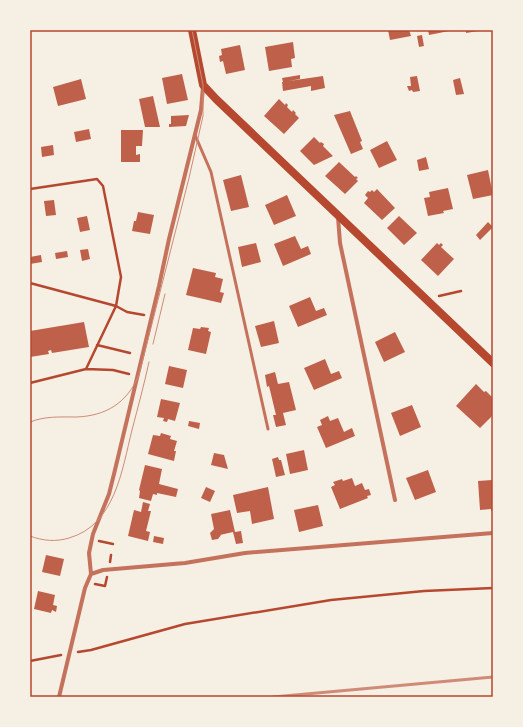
<svg xmlns="http://www.w3.org/2000/svg" width="523" height="727" viewBox="0 0 523 727" font-family="Montserrat,sans-serif">
<style>
.building{fill:#bf614a}
.lines{fill:none;stroke-linecap:round;stroke-linejoin:round}
.path{stroke:#b5482f;stroke-width:2.5}
.service{stroke:#c5725c;stroke-width:3}
.minor{stroke:#c5725c;stroke-width:4}
.secondary{stroke:#b5482f;stroke-width:8}
.tram{stroke:#cf8b77;stroke-width:1}
.rail{stroke:#cf8b77;stroke-width:3}
.neatline{fill:none;stroke:#b5482f;stroke-width:1.5}
</style>
<rect width="100%" height="100%" fill="#f6efe4"/>
<path class="building" d="M388 30H409L411 36 390 40Z
M428 30H449V31L429 35Z
M466 30H478V31L466 33Z
M422 35 424 46 419 47 417 36Z
M293 42 295 58 291 59 292 67 269 71 265 47Z
M240 45 245 70 226 74 223 61 220 62 219 56 222 55 221 49Z
M182 74 188 100 167 104 162 78Z
M300 75V79L283 82 282 78Z
M323 76 325 88 311 91V86L283 91 282 82Z
M417 76 420 91 413 92 412 90 409 91 407 86H411L410 77Z
M460 78 464 94 456 95 453 80Z
M81 79 86 99 58 106 53 87Z
M153 96 160 127H145L139 99Z
M279 99 285 105 286 103 288 105 287 107 292 112 293 110 296 113 295 114 299 118 284 134 264 116Z
M350 111 362 141 360 142 363 149 351 154 334 115Z
M189 115 186 126 169 127V124H171V116Z
M89 129 91 139 76 142 74 132Z
M121 130H143L142 146H136V155L140 154V162H121Z
M314 137 320 143 321 142 324 144 323 146 333 156 314 165 300 151Z
M387 141 397 160 379 168 370 150Z
M53 145 54 155 42 157 41 147Z
M426 157 429 169 419 171 417 160Z
M339 162 355 177 356 176 358 178 356 179 358 181 345 194 325 176Z
M488 170 493 195 473 199 467 175Z
M241 175 249 207 231 211 223 180Z
M448 188 453 209 443 211 444 213 428 216 424 198 430 197 429 192Z
M377 189 395 208 382 220 364 203 368 198 365 195 368 191 370 192 372 190 374 192Z
M287 195 296 216 274 225 265 205Z
M54 200 56 215 46 216 44 201Z
M138 212 154 215 150 234 132 231 134 221H136Z
M87 216 90 230 80 232 77 218Z
M399 216 417 233 404 245 387 228Z
M488 222 493 227 480 240 476 235Z
M295 236 301 249 308 246 311 254 283 266 274 244Z
M256 243 261 262 242 267 238 247Z
M437 243 439 245 441 243 443 245 441 247 454 259 438 276 421 260Z
M88 249 90 259 82 261 80 250Z
M67 251 68 257 56 259 55 253Z
M41 255 42 262 30 264V257Z
M193 268 216 273 215 277 223 279 220 292 224 293 221 303 186 295Z
M310 297 316 311 324 308 327 315 298 327 289 306Z
M274 321 279 343 261 347 255 326Z
M84 322 89 347 52 353 51 350 48 351 49 354 30 357V331Z
M201 327 209 328 208 331 211 332 206 354 188 350 193 328 200 329Z
M395 332 405 352 384 362 375 342Z
M325 359 331 374 339 371 342 378 314 390 304 368Z
M169 366 187 370 183 388 165 384Z
M275 372 278 384 289 382 296 410 283 413 286 425 276 427 273 415H276L269 386 267 387 265 375Z
M476 384 484 392 486 391 493 398V415L480 428 456 406Z
M161 399 180 403 175 421 168 419 167 422 163 421 164 418 157 417Z
M412 405 421 427 400 436 391 413Z
M328 416 330 421 338 418 344 432 352 428 355 436 326 448 317 427 322 425 320 420Z
M189 421 200 423 199 429 188 426Z
M161 433 171 436 170 439 177 441 174 451H176L174 461 148 454 153 435 160 436Z
M304 450 308 470 290 474 286 454Z
M214 453 224 455 228 469 211 465Z
M278 457 279 460H281L285 475 276 477 272 459Z
M145 465 162 469 159 484 178 489 176 497 157 493V495L153 494 151 501 139 498 140 491 139 490Z
M428 470 436 492 415 500 406 478Z
M352 478 355 486 362 483 365 490 369 489 371 495 367 496 368 498 340 509 331 487 335 485 333 482 342 479 343 481Z
M492 480 493 481V511H491V509L480 510 478 481Z
M206 487 215 491 210 502 201 498Z
M268 487 274 519 252 524 250 511 237 513 233 495Z
M143 502 150 504 148 511H151L146 531 150 532 148 541 128 536 134 510 141 512Z
M318 505 323 526 299 532 294 510Z
M230 510 235 532 241 531 243 543 236 544 233 532 220 535H221L218 539 212 540 210 533 214 529 211 514Z
M154 536 164 538 163 544 153 542Z
M46 555 64 559 60 576 42 572Z
M38 591 55 595 53 605 57 606 56 612 52 610 51 613 34 609Z"/>
<g class="lines">
<path class="path" d="M30 189 97 179 103 186 121 277 116 306 86 369
M30 283 116 306 127 312 144 315
M439 296 461 291
M97 345 130 353
M30 383 86 369 113 370 129 374
M99 541 113 544
M110 562 111 555
M95 584 105 586 107 577
M78 652 91 650 185 624 331 600 424 591 493 588
M30 661 61 655"/>
<path class="service" d="M195 135 211 172 268 429"/>
<path class="minor" d="M338 217 340 243 395 500
M91 574 103 570 185 563 245 553 493 533
M59 697 85 588 91 574 89 553 93 534 109 494 114 474 159 286 169 239 201 110 203 87"/>
<path class="secondary" d="M192 30 203 85 216 99 493 363"/>
<path class="tram" d="M153 344 165 294
M30 422C45 416 60 417 76 417 106 416 127 403 139 375L189 178 203 116V85L192 30
M30 536C43 541 56 542 69 538 115 525 122 470 132 430 138 407 144 385 149 362"/>
<path class="rail" d="M273 697 493 677"/>
</g>
<rect width="523" height="727" fill="none" stroke="#f6efe4" stroke-width="62"/>
<rect x="31" y="31" width="461" height="665" class="neatline"/>
</svg>
